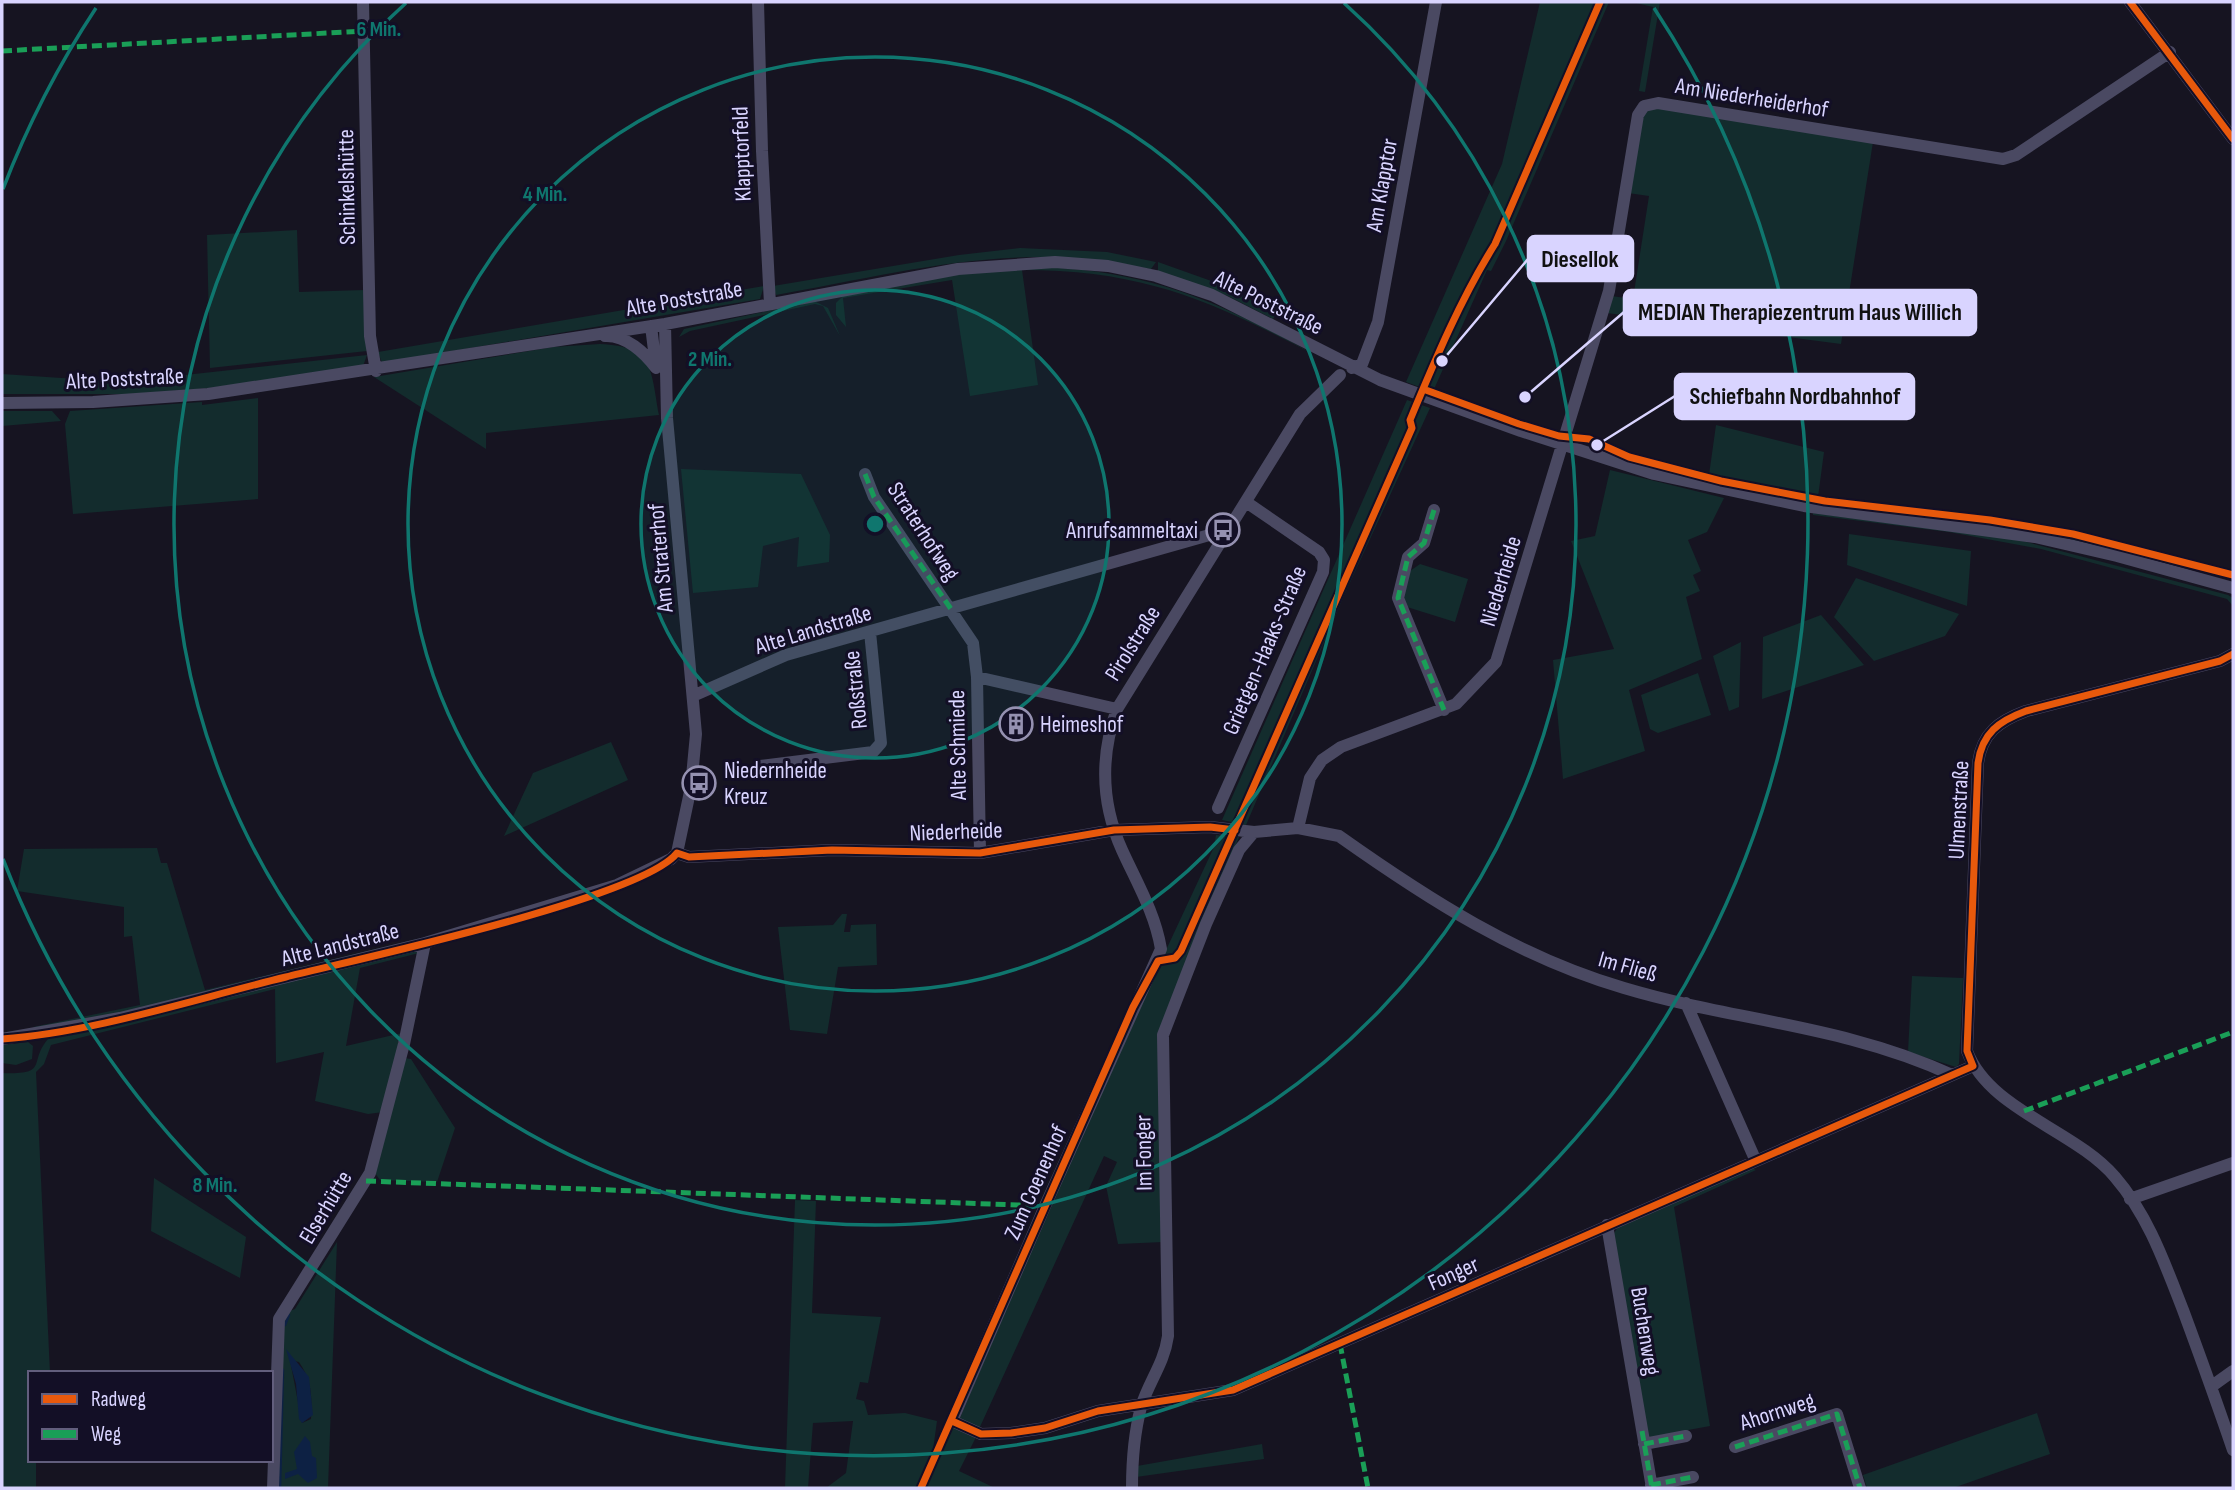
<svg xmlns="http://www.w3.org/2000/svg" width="2235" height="1490" viewBox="0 0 2235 1490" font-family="'Sofia Sans Condensed',sans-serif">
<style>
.green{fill:#132c2d;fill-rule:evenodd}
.water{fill:#0d2144}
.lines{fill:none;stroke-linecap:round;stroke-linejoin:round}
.stream{stroke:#0d2144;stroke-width:2.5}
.minor{stroke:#4a4962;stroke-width:12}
.quiet{stroke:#1a9f57;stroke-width:5;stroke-dasharray:10 5;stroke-linecap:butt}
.cycleway-casing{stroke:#130f26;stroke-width:11}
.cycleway{stroke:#e8590c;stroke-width:7}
.ring{fill:none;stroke:#0f766e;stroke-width:3.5}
.labels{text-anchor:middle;stroke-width:6;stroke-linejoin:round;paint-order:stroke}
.street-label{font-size:23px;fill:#d9d4ff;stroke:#130f26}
.poi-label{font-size:23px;fill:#d9d4ff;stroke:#130f26;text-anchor:start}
.centre{fill:#0f766e;stroke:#130f26;stroke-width:3.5}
.ring-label{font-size:21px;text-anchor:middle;font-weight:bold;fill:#0f766e;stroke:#130f26;stroke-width:6;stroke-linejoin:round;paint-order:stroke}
.leader{fill:none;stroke:#d9d4ff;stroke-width:2.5}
.callout-dot{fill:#d9d4ff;stroke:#130f26;stroke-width:2.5}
.callout{fill:#d9d4ff;stroke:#d9d4ff;stroke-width:2.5}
.callout-label{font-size:24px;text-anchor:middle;font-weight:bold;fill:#111}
</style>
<rect width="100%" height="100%" fill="#161421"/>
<path class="green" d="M1540 2H1609L1506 241 1491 271 1487 270 1435 387 1436 393 1406 382 1502 164Z
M1632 2H1660L1645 92 1639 91 1653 7Z
M1649 105 1873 142 1841 344 1607 313 1611 296 1633 299 1649 196 1628 193 1642 110Z
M297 230 299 292 365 290 367 351 210 368 207 235Z
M1020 248 1107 252 1156 262 1151 269C1112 263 1074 256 1034 257 950 258 859 280 776 295L773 286 959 255Z
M1158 262 1231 288 1276 315 1273 319 1228 296 1158 271Z
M1048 267C1156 273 1222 303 1315 355 1210 300 1143 270 1022 270L1038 385 970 396 952 280 843 298 846 327 836 315V303L844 295 966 273Z
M764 286 760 299 382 363 378 352Z
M814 301 828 308 840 336 823 306 815 304 690 331 679 337 684 329Z
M600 344C654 346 651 370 659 415L486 433V449L374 377 553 347Z
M367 355 363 366 210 388 131 394H2V374L121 382Z
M258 398V499L73 514 65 424 70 411 202 402V405Z
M1407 400 1430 408 1343 598 1246 825 1222 820Z
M2 411H52L61 421 2 426Z
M1716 425 1824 452 1818 497 1990 517 2079 531 2227 570 2233 568V576H2220L2047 534 1816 503 1817 497 1709 475Z
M681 469 801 474 830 535 829 562 797 567 799 537 763 546 758 587 693 593Z
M1610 470 1724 498 1707 532 1688 540 1701 571 1693 575 1700 591 1686 597 1702 659 1629 690 1645 751 1563 779 1553 660 1614 649 1571 541 1595 536Z
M1813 513 2019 540 2228 595 2233 598V606L2227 599 2041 549 1949 532 1813 515Z
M1849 534 1971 551 1967 606 1847 565Z
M1420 564 1468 579 1455 622 1407 607 1402 596 1410 571Z
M1856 578 1959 614 1945 636 1874 661 1834 617Z
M1821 615 1864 665 1762 699 1763 637Z
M1741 642 1739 707 1729 711 1713 656Z
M1698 673 1711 715 1658 733 1650 729 1641 695Z
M611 742 628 780 504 836 533 773Z
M1216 835 1239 837 1158 1036 1163 1242 1118 1244 1106 1186 1117 1162 1104 1156 979 1429 959 1420 1079 1137 1214 847Z
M157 848 161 863H167L205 990 433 935 139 1009 37 1031 33 1027 140 1005 132 936 124 937V907L17 891 24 849Z
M842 914H847L844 932H850L851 925 876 924 877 965 838 967 827 1034 790 1030 778 927 833 925Z
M411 950 419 953 360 968 346 1046 402 1033 383 1112 368 1114 315 1101 324 1052 276 1063 275 989 51 1045 44 1064 36 1072 50 1373H30V1460H36V1488H2V1073C51 1075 27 1062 49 1038Z
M1912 976 1963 978 1959 1064 1956 1067 1908 1052Z
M28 1042 33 1046 32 1059 16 1065 2 1063V1045Z
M404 1058 411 1059 455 1128 437 1182 380 1180 375 1173Z
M1749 1167 1756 1170 1674 1207 1710 1426 1688 1430V1434L1652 1440 1647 1436 1613 1235 1619 1225Z
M154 1178 246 1237 240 1278 151 1231Z
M795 1200 816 1201 812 1313 881 1317 868 1383 860 1382 856 1399 864 1401 868 1415 905 1413 937 1421 932 1457 917 1488H826L846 1473 853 1421 813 1423 808 1488H785Z
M337 1242 328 1488H276L282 1327 287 1312 295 1309ZM290 1360 299 1362C312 1381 312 1396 311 1419L302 1423Z
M2037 1413 2050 1454 1953 1488H1867L1863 1475Z
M953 1427 976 1437 959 1471 995 1488H925Z
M1262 1444 1264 1459 1136 1477 1137 1466Z"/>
<path class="water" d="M286 1349 309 1377 313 1415 302 1423 299 1419 296 1384Z
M305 1436 310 1442 312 1456 316 1458 317 1478 308 1483 298 1474 285 1479V1473L297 1469 294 1452Z"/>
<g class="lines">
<path class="stream" d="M285 1325 289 1315
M280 1488 283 1370"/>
<path class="minor" d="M363 2 370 336 376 371
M758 2 762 151 770 304
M2130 2 2233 139
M651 326 656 367
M605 336C626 335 645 353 656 368
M1352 368 1362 364 1378 322 1436 2
M1340 375 1300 414 1117 709C1100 756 1101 803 1122 850 1137 883 1155 913 1161 949L1045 1206 952 1421 981 1434 1011 1433 1045 1428 1098 1411 1233 1390 1973 1066
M2 403 93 402 208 394 665 324 958 269 1055 262 1108 266 1156 276 1212 295 1380 380 1521 431 1654 474 1804 506 2035 537 2117 556 2233 588
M865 474 874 497 973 643 977 677 980 853
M1434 510 1424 543 1408 557 1398 598 1444 710
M2233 654 2220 661 2026 711C1999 721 1982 733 1978 763L1967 1051C1989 1110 2075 1130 2115 1177 2148 1215 2165 1264 2183 1310 2200 1356 2217 1403 2233 1450
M977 677 1117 709
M695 695 786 655 1227 530
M760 766 873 752 881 743 870 632
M1218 808 1323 572 1324 560 1319 552 1246 502
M1298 828 1310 778 1322 760 1341 747 1456 704 1496 662 1609 291 1638 115 1644 106 1658 103 2003 159 2016 155 2170 52
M677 853 689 857 832 850 980 853 1114 830 1210 827 1254 832 1298 828 1339 836C1428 899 1518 957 1624 988 1734 1021 1844 1025 1952 1075
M1686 1003 1755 1159
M2 1039 120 1018 425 943 617 885 671 859 677 853 691 787 696 734 667 418 665 324
M2130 1199 2233 1163
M1607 1225 1652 1488
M2212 1386 2233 1371
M1644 1444 1686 1436
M1735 1447 1837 1414 1860 1488
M1651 1485 1693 1477
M273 1488 279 1319 370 1173 404 1044 425 943
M1132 1488C1132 1461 1134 1434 1141 1407 1149 1381 1164 1364 1168 1336L1163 1035 1206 924 1239 850 1254 832"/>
<path class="quiet" d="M2 51 364 31
M865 474 874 497 951 609
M1434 510 1424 543 1408 557 1398 598 1444 710
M2024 1111 2233 1032
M366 1181 1045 1206
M1340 1344 1368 1488
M1642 1431 1652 1488
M1644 1444 1686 1436
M1735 1447 1837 1414 1860 1488
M1651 1485 1693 1477"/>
<defs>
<path id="cycleway" d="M2130 2 2233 139
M1423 389 1519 424 1559 436 1589 439 1629 457 1721 481 1825 501 1990 520 2073 534 2233 575
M2 1039C96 1032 194 999 286 977 354 960 642 898 677 853L689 857 832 850 980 853 1114 830 1210 827 1235 830
M952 1421 981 1434 1011 1433 1045 1428 1098 1411 1233 1390 1973 1066 1967 1051 1978 763C1982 733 1999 721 2026 711L2220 661 2233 654
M921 1488 1133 1007 1158 961 1175 958 1181 951 1412 428 1410 420C1435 360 1461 298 1495 244L1600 2"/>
</defs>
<use href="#cycleway" class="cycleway-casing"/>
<use href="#cycleway" class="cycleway"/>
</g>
<circle cx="875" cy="524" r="234" fill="#0f766e" fill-opacity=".12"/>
<g class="ring">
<circle cx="875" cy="524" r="234"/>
<circle cx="875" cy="524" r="467"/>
<path d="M1344 3A701 701 0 1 1 406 3"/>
<path d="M3 189A934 934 0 0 1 96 8M1654 8A934 934 0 1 1 3 859"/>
</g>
<defs>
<symbol id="bus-ring" viewBox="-11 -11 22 22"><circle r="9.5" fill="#130f26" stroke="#9591b1" stroke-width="1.5"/><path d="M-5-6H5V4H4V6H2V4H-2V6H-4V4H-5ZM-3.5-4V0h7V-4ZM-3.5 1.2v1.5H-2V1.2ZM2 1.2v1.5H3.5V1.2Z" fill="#9591b1"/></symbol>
<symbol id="building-ring" viewBox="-11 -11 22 22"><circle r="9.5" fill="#130f26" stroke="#9591b1" stroke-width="1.5"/><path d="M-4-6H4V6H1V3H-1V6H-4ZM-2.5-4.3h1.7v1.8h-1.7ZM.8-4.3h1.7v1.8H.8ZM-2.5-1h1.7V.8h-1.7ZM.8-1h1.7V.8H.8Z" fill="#9591b1"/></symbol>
</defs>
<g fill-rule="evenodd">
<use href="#bus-ring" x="1204" y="511" width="38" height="38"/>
<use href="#building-ring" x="997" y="705" width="38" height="38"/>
<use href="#bus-ring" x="680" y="764" width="38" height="38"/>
</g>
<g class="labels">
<g class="street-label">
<text transform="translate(1752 97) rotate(9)" y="8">Am Niederheiderhof</text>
<text transform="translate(741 154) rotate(-92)" y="8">Klapptorfeld</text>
<text transform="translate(1381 185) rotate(-80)" y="8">Am Klapptor</text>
<text transform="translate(346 187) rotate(-91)" y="8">Schinkelshütte</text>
<text transform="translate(684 298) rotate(-10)" y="8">Alte Poststraße</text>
<text transform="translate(1269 302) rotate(26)" y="8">Alte Poststraße</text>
<text transform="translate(125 378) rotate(-3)" y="8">Alte Poststraße</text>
<text transform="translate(924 531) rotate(57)" y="8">Straterhofweg</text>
<text transform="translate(660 558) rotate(-95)" y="8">Am Straterhof</text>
<text transform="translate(1500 581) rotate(-73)" y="8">Niederheide</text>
<text transform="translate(813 629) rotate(-17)" y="8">Alte Landstraße</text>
<text transform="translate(1132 643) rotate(-58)" y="8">Pirolstraße</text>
<text transform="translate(1264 650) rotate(-67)" y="8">Grietgen-Haaks-Straße</text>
<text transform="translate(855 690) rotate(-96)" y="8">Roßstraße</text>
<text transform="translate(957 745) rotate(-91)" y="8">Alte Schmiede</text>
<text transform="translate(1958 810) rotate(-87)" y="8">Ulmenstraße</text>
<text transform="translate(956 831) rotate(-2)" y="8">Niederheide</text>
<text transform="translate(340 944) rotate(-14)" y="8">Alte Landstraße</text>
<text transform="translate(1628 966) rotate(16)" y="8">Im Fließ</text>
<text transform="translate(1143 1153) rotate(-91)" y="8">Im Fonger</text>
<text transform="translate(1035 1182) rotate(-66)" y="8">Zum Coenenhof</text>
<text transform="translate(325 1207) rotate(-59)" y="8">Elserhütte</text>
<text transform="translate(1453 1273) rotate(-24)" y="8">Fonger</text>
<text transform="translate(1646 1331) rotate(81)" y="8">Buchenweg</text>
<text transform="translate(1777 1411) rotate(-18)" y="8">Ahornweg</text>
</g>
<g class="poi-label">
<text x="1198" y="538" text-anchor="end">Anrufsammeltaxi</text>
<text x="1040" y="732">Heimeshof</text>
<text x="724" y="778">Niedernheide<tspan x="724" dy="26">Kreuz</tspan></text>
</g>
</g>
<circle cx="875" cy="524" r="10" class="centre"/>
<g class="ring-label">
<text x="379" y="36">6 Min.</text>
<text x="545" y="201">4 Min.</text>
<text x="710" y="366">2 Min.</text>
<text x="215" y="1192">8 Min.</text>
</g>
<path class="leader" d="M1442 361L1528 259M1525 397L1624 312M1597 445L1675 396"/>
<g class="callout-dot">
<circle cx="1442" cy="361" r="7"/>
<circle cx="1525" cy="397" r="7"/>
<circle cx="1597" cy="445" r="7"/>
</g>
<g class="callout">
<rect x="1528" y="236" width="105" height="45" rx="7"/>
<rect x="1624" y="290" width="352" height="45" rx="7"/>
<rect x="1675" y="374" width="239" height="45" rx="7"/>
</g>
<g class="callout-label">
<text x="1580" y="267">Diesellok</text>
<text x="1800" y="320">MEDIAN Therapiezentrum Haus Willich</text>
<text x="1795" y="404">Schiefbahn Nordbahnhof</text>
</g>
<rect width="2235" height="1490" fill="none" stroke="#d9d4ff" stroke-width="7"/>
<rect x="28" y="1371" width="245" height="91" fill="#130f26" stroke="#625e7d" stroke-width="2"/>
<rect x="42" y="1394" width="35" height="10" fill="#e8590c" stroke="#625e7d" stroke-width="2"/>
<text x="91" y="1406" font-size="21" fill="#d9d4ff">Radweg</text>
<rect x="42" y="1429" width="35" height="10" fill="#1a9f57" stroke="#625e7d" stroke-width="2"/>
<text x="91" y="1441" font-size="21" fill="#d9d4ff">Weg</text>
</svg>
